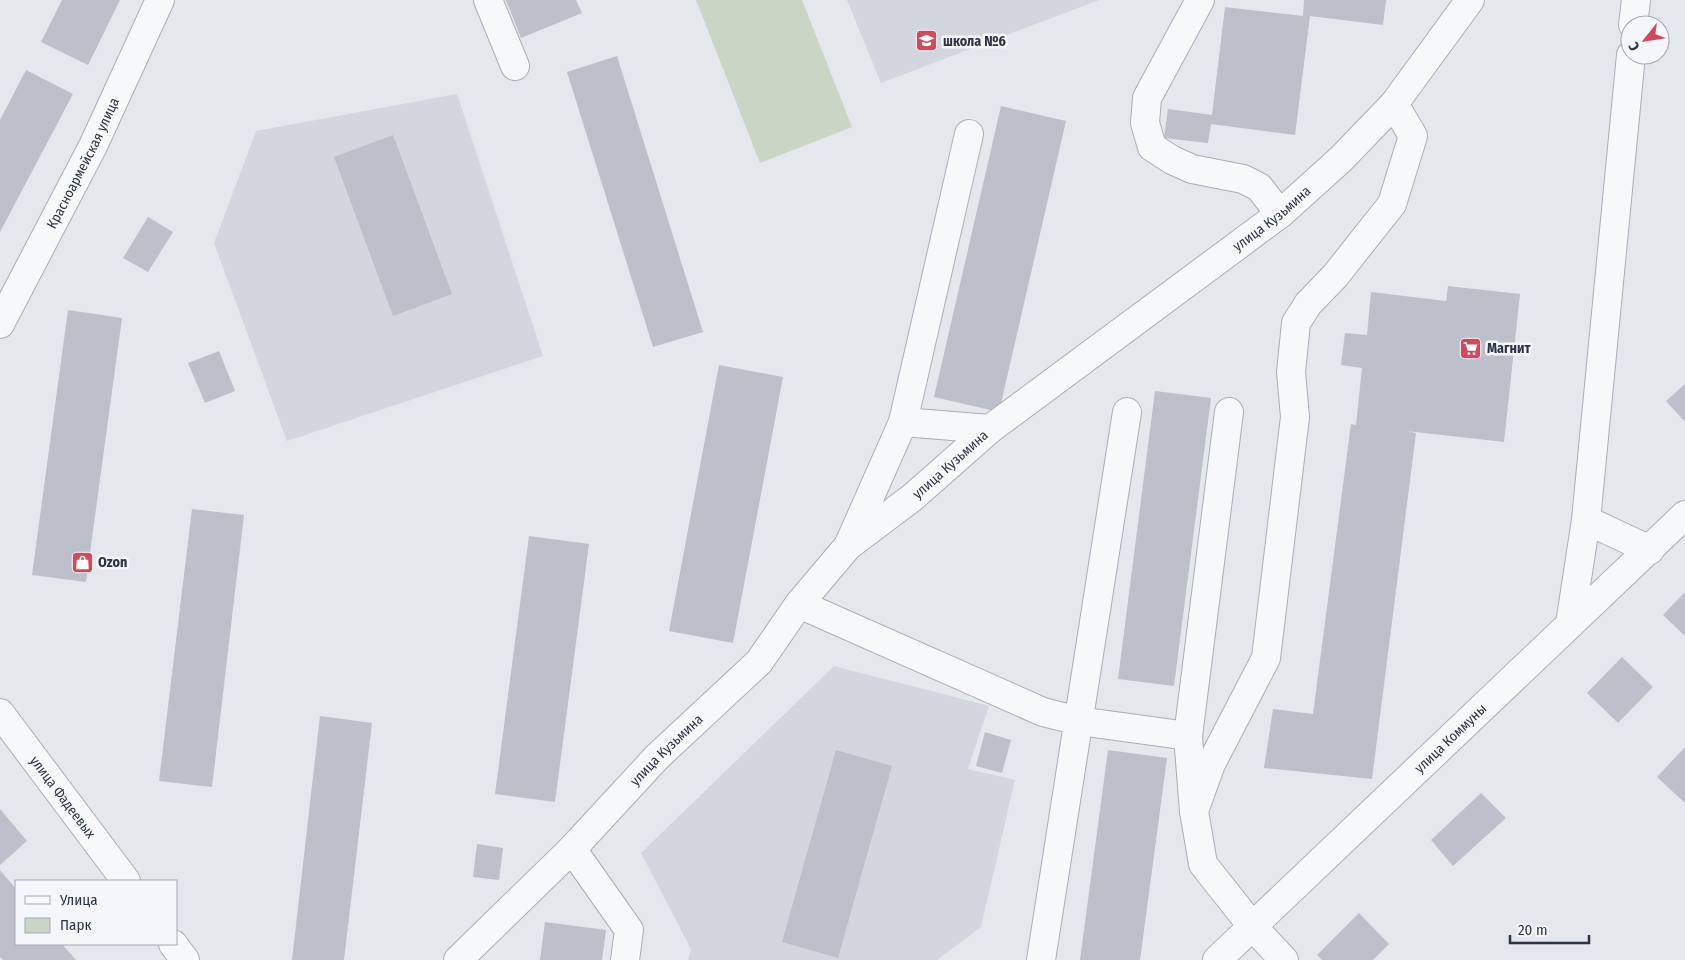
<svg xmlns="http://www.w3.org/2000/svg" width="1685" height="960" viewBox="0 0 1685 960" font-family="'Fira Sans Condensed',sans-serif">
<style>
.built{fill:#d2d6de}
.green{fill:#c9d6c5}
.building{fill:#bbc0ca}
.lines{fill:none;stroke-linecap:round;stroke-linejoin:round}
.minor-casing{stroke:#a9aeb7;stroke-width:30}
.minor{stroke:#f7f8fa;stroke-width:28}
.labels{text-anchor:middle;stroke-width:5;stroke-linejoin:round;paint-order:stroke}
.poi-label{font-size:14px;font-weight:bold;fill:#2b3445;stroke:#f4f6f9;text-anchor:start}
.street-label{font-size:14px;fill:#2b3445;stroke:#f4f6f9}
</style>
<rect width="100%" height="100%" fill="#e4e7ec"/>
<path class="built" d="M847 0H1099L881 83Z
M457 94 543 356 287 441 214 243 256 131Z
M834 666 989 706 968 769 1015 780 981 927 937 960H688L691 949 641 853Z"/>
<path class="green" d="M696 0H802L852 127 760 163Z"/>
<path class="building" d="M62 0H120L88 65 41 42Z
M506 0H576L582 13 521 38Z
M1304 0H1386L1383 25 1310 16 1295 135 1211 124 1208 143 1164 138 1168 109 1212 115 1225 7 1303 16Z
M617 56 703 332 653 347 567 72Z
M26 70 73 94 0 232V120Z
M1001 106 1066 121 999 412 934 397Z
M393 135 452 294 393 316 334 157Z
M148 217 173 232 148 272 123 258Z
M1448 286 1520 294 1504 442 1406 431 1416 433 1372 779 1264 768 1273 709 1313 714 1351 424 1356 425 1362 368 1341 365 1345 333 1367 335 1371 292 1446 301Z
M68 310 122 318 86 582 32 575Z
M219 351 235 391 205 403 188 363Z
M719 365 783 377 733 643 669 631Z
M1685 384V422L1666 401Z
M1155 391 1211 398 1174 686 1118 679Z
M192 509 244 515 212 787 159 781Z
M529 536 589 544 555 802 495 794Z
M1685 592V636L1663 615Z
M1622 657 1653 687 1618 723 1587 693Z
M320 716 372 723 344 960H292Z
M985 732 1011 740 1002 773 976 766Z
M1685 747V803L1657 777Z
M836 750 892 766 838 958 782 942Z
M1108 750 1167 758 1140 960H1080Z
M1481 793 1506 818 1453 866 1431 840Z
M0 809 27 841 0 865Z
M477 844 503 848 499 880 473 877Z
M0 870 16 889V944H62L76 960H3L0 957Z
M1359 913 1389 944 1373 960H1322L1317 955Z
M545 922 606 930 602 960H540Z"/>
<g class="lines">
<defs>
<g id="minor">
<path d="M488 0 515 66"/>
<path d="M1200 0 1147 98 1145 123 1152 147 1172 160 1192 169 1243 179 1259 187 1280 214"/>
<path d="M1633 25 1636 0"/>
<path id="s1" d="M0 324 93 146 160 0"/>
<path d="M903 422 990 429"/>
<path d="M1586 520 1650 550"/>
<path d="M849 544 903 422 969 134"/>
<path d="M799 604 1043 712 1079 721 1188 736 1194 811 1203 864 1252 926 1284 960"/>
<path d="M1570 624 1586 520 1631 55"/>
<path id="s2" d="M0 713 126 881"/>
<path d="M1188 736 1229 412"/>
<path d="M1194 811 1211 764 1266 658 1295 417 1291 372 1296 323 1308 304 1335 276 1392 204 1413 136 1394 104"/>
<path d="M572 849 629 930 625 960"/>
<path d="M173 944 185 960"/>
<path id="s3" d="M458 960 572 849 657 757 759 662 799 604 848 546 913 497 990 429 1280 214 1341 159 1394 104 1470 0"/>
<path d="M1041 960 1127 412"/>
<path id="s4" d="M1217 960 1685 515"/>
</g>
</defs>
<use href="#minor" class="minor-casing"/>
<use href="#minor" class="minor"/>
</g>
<defs>
<symbol id="school-square" viewBox="-11 -11 22 22"><rect x="-9" y="-9" width="18" height="18" rx="4" fill="#d1495b" stroke="#f4f6f9"/><path d="M0-5L7-2L0 1L-7-2ZM-4 1L0 2.5L4 1V4Q0 6-4 4Z" fill="#fff"/></symbol>
<symbol id="supermarket-square" viewBox="-11 -11 22 22"><rect x="-9" y="-9" width="18" height="18" rx="4" fill="#d1495b" stroke="#f4f6f9"/><path d="M-6-5.5h2.5l.6 2H6L4.5 2H-2.5L-4.4-4H-6ZM-1.5 3.2a1.3 1.3 0 1 0 .1 0ZM3 3.2a1.3 1.3 0 1 0 .1 0Z" fill="#fff"/></symbol>
<symbol id="shop-square" viewBox="-11 -11 22 22"><rect x="-9" y="-9" width="18" height="18" rx="4" fill="#d1495b" stroke="#f4f6f9"/><path d="M-5-2.5h2.3a2.7 3.5 0 0 1 5.4 0H5L5.5 6h-11ZM-1.5-2.5h3a1.5 2.3 0 0 0-3 0Z" fill="#fff"/></symbol>
</defs>
<g fill-rule="evenodd">
<use href="#school-square" x="914" y="28" width="25" height="25"/>
<use href="#supermarket-square" x="1458" y="336" width="25" height="25"/>
<use href="#shop-square" x="70" y="550" width="25" height="25"/>
</g>
<g class="labels">
<g class="poi-label">
<text x="943" y="46">школа №6</text>
<text x="1487" y="353">Магнит</text>
<text x="98" y="567">Ozon</text>
</g>
<g class="street-label">
<text dy="5" stroke="none"><textPath href="#s1" startOffset="181">Красноармейская улица</textPath></text>
<text dy="5" stroke="none"><textPath href="#s3" startOffset="1106">улица Кузьмина</textPath></text>
<text dy="5" stroke="none"><textPath href="#s3" startOffset="701">улица Кузьмина</textPath></text>
<text dy="5" stroke="none"><textPath href="#s4" startOffset="322">улица Коммуны</textPath></text>
<text dy="5" stroke="none"><textPath href="#s3" startOffset="296">улица Кузьмина</textPath></text>
<text dy="5" stroke="none"><textPath href="#s2" startOffset="105">улица Фадеевых</textPath></text>
</g>
</g>
<rect x="15" y="880" width="162" height="65" fill="#f4f6f9" stroke="#a4a8b1"/>
<rect x="25" y="896" width="25" height="8" fill="#f7f8fa" stroke="#a4a8b1"/>
<text x="60" y="905" font-size="15" fill="#2b3445">Улица</text>
<rect x="25" y="918" width="25" height="15" fill="#c9d6c5" stroke="#a4a8b1"/>
<text x="60" y="930" font-size="15" fill="#2b3445">Парк</text>
<g transform="translate(1645 40) rotate(240)"><circle r="24" fill="#f4f6f9" stroke="#a4a8b1"/>
<path d="M0-4L9 19L0 12L-9 19Z" fill="#d1495b"/>
<text y="-8" font-size="14" font-weight="bold" text-anchor="middle" fill="#2b3445">С</text>
</g>
<path d="M1510 935v8h79v-8" fill="none" stroke="#2b3445" stroke-width="2.5"/>
<text x="1518" y="935" font-size="15" fill="#2b3445" stroke="#f4f6f9" stroke-width="4" paint-order="stroke">20 m</text>
</svg>
